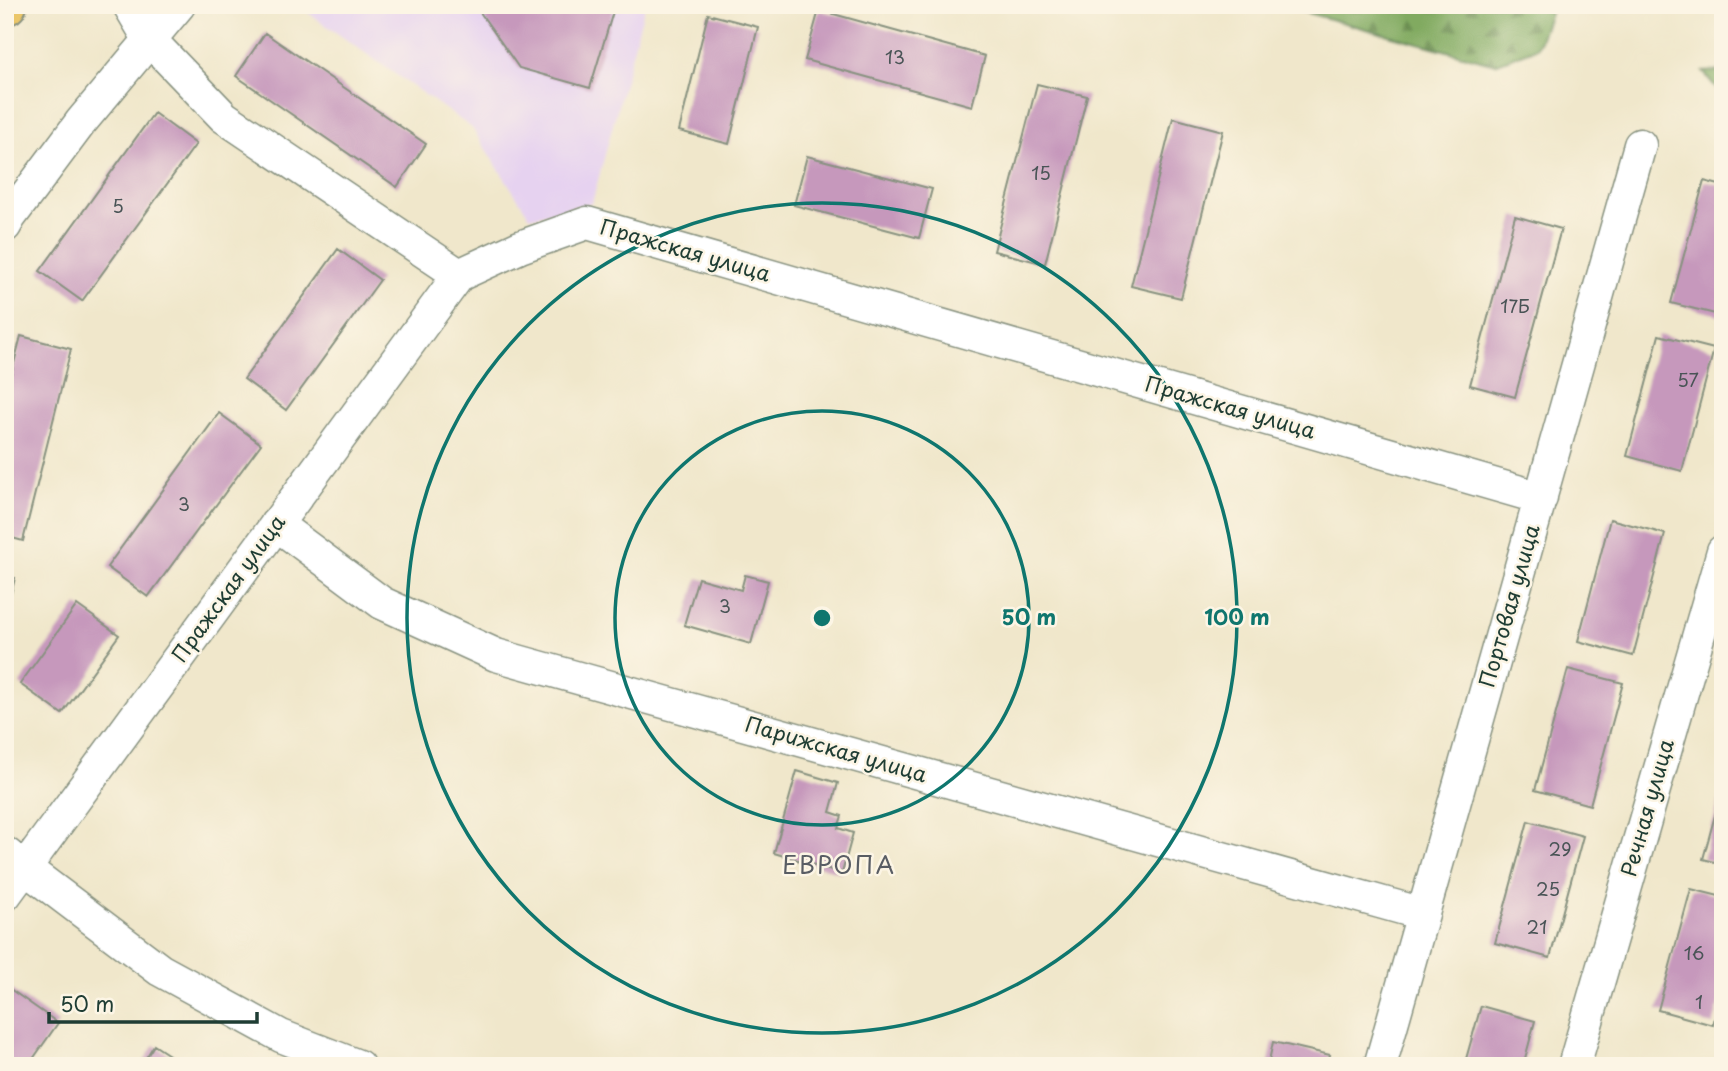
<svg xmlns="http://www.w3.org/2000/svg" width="1728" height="1071" viewBox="0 0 1728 1071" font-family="'Playpen Sans',sans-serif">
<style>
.built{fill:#e6d2f0}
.forest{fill:url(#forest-firs);stroke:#50744a;stroke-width:2}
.building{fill:#c698bc}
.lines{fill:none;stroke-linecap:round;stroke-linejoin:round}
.minor-casing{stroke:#889280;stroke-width:35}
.primary-casing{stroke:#889280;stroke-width:42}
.minor{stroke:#fff;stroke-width:32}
.primary{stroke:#ebc669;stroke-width:38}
.ring{fill:none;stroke:#0f766e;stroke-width:3.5}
.labels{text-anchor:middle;stroke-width:5;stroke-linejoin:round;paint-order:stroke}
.number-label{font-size:18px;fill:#495456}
.street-label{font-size:21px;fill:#1f3d34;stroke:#fcf5e5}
.quarter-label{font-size:24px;letter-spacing:2px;fill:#595d64;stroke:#fcf5e5}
.centre{fill:#0f766e;stroke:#fcf5e5;stroke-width:3.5}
.ring-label{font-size:21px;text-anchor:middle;font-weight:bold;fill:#0f766e;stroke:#fcf5e5;stroke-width:5;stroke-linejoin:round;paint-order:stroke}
</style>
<defs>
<pattern id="forest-firs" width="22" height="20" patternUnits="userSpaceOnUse" patternTransform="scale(1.75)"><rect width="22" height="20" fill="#81aa60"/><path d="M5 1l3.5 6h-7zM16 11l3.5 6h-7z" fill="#698c50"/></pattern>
</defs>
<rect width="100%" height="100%" fill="#fcf5e5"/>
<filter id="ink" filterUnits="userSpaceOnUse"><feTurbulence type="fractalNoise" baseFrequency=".0143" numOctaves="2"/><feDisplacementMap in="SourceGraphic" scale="14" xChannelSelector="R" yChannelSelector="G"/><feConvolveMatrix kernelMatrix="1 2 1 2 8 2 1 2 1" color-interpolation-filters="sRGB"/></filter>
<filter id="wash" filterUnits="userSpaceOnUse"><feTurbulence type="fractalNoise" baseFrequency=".00686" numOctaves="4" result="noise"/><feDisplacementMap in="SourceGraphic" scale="28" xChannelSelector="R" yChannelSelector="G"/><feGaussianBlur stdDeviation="1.57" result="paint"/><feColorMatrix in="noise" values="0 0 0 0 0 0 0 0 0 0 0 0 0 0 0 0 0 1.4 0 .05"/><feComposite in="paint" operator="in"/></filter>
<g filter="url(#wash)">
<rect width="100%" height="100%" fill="#f0e7cb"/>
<path class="built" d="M297 5H645L592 203 530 217 472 128Z"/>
<path class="forest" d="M1278 5H1553L1537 48 1495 64Z
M1723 71V96L1703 72Z"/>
<g id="blocks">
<path class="building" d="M475 5H615L590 88 519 68Z
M819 10 985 56 972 106 805 60Z
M708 14 758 27 729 144 679 131Z
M265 33 426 144 397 187 236 76Z
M1037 84 1087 96 1045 264 994 251Z
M154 113 196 144 82 301 40 271Z
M1173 118 1223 131 1181 298 1131 286Z
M807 156 932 189 919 238 794 205Z
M1704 181 1723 186V316L1671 303Z
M1515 216 1561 229 1515 397 1470 385Z
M338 249 380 280 286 410 244 379Z
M1659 335 1714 349 1682 471 1627 456Z
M21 336 71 349 23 541 5 536V398Z
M219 413 261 444 148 597 107 567Z
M1610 519 1665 534 1633 656 1578 641Z
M5 575 15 578 6 614H5Z
M745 575 768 581 751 644 684 625 698 578 741 590Z
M77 605 119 635 62 714 20 684Z
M1568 669 1623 683 1590 805 1535 790Z
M797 771 838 783 830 812 842 816 838 828 853 833 842 873 774 853Z
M1722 790H1723V864L1703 859Z
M1528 821 1583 836 1550 958 1495 943Z
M1691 889 1723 897V988L1713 1025 1658 1010Z
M10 989 58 1023 28 1066H19L5 1056V997Z
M1481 1006 1535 1021 1523 1066H1464Z
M1273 1042 1330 1055 1327 1066H1268Z
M154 1045 186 1066H141Z"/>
</g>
</g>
<g filter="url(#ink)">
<use href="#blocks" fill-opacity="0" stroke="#889280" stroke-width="2"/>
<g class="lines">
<defs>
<path id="minor" d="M129 5 149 39 224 117 459 275
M5 226 10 217 81 122 179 5
M276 524 382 603 496 655 1423 914
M5 853 160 970 281 1036 358 1066
M5 895 459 275 520 247 587 223 1541 498
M1380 1066 1640 145
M1574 1066 1723 551"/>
<path id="primary" d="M5 6 7 5"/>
</defs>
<use href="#minor" class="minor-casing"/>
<use href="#primary" class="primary-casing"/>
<use href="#minor" class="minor"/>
<use href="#primary" class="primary"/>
</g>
</g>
<g class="ring">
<circle cx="822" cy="618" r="207"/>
<circle cx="822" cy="618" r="415"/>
</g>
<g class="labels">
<g class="number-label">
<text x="895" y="64">13</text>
<text x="1041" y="180">15</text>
<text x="118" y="213">5</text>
<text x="1515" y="313">17Б</text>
<text x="1688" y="387">57</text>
<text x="184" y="511">3</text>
<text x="725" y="613">3</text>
<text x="1560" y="856">29</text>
<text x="1548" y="896">25</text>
<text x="1537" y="934">21</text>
<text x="1694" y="960">16</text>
<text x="1699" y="1009">1</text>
</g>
<g class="street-label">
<text transform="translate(685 251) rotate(16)" y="7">Пражская улица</text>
<text transform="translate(1230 408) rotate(16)" y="7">Пражская улица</text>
<text transform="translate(229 589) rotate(-54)" y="7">Пражская улица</text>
<text transform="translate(1510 606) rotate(-74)" y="7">Портовая улица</text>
<text transform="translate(836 750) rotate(16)" y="7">Парижская улица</text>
<text transform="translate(1648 808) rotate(-74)" y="7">Речная улица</text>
</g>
<g class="quarter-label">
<text x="839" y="874">ЕВРОПА</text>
</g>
</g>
<circle cx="822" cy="618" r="10" class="centre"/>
<g class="ring-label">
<text x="1029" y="625">50 m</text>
<text x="1237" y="625">100 m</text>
</g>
<rect width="1728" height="1071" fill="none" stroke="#fcf5e5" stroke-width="28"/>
<path d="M49 1012v10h208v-10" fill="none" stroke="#1f3d34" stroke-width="3.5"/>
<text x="60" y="1012" font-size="21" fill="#1f3d34" stroke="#fcf5e5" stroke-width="5" paint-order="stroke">50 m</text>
</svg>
